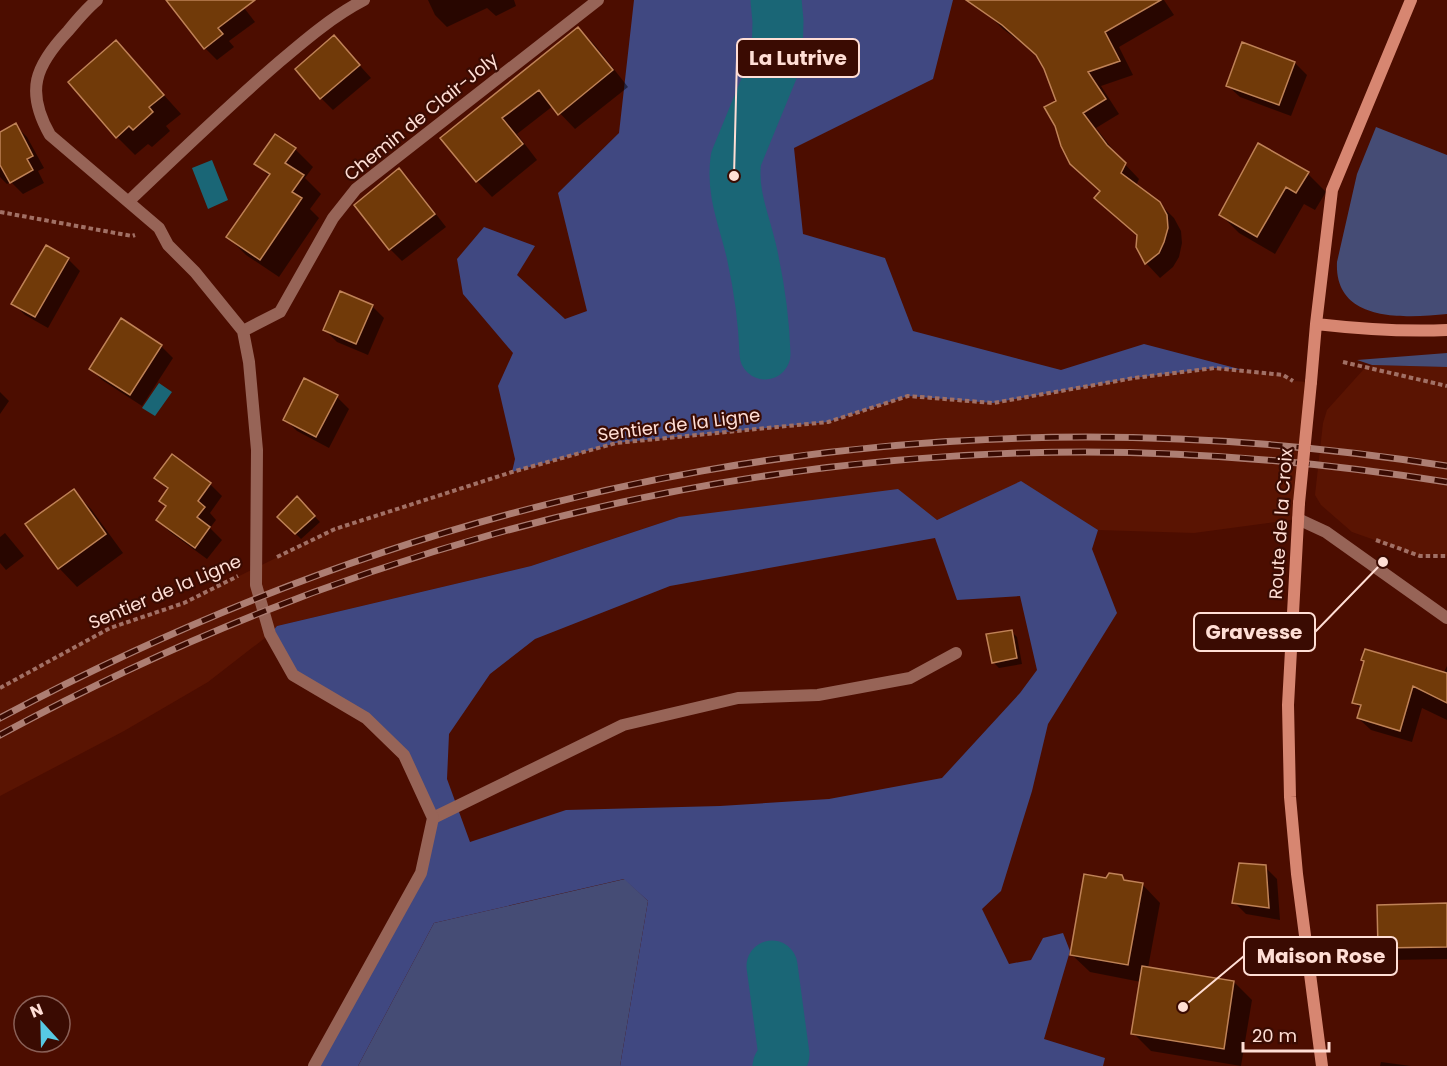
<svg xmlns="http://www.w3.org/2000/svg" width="1447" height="1066" viewBox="0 0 1447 1066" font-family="Poppins,sans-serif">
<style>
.built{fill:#5a1402}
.green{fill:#454c75}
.forest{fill:#404881;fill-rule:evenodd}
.water{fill:#1a6676}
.shadow{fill:#0007}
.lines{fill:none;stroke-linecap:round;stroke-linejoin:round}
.river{stroke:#1a6676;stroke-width:51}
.building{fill:#713a09;stroke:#bf8257;stroke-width:1.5}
.path{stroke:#a17065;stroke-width:4;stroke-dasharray:4.5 3;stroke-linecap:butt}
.lane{stroke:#976457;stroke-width:12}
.street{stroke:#976457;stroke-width:12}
.secondary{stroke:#d78671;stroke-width:12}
.rail-casing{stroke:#ad7e73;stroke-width:7}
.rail{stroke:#3a0b02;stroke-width:4.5;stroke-dasharray:14;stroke-linecap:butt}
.secondary-bridge{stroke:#d78671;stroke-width:12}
.labels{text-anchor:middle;stroke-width:4.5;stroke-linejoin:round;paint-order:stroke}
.street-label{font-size:18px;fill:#ffded5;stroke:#3a0b02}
.leader{fill:none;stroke:#ffded5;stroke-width:2}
.callout-dot{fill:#ffded5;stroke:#3a0b02;stroke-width:2}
.callout{fill:#3a0b02;stroke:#ffded5;stroke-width:2}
.callout-label{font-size:20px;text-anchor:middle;font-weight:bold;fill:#ffded5}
</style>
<rect width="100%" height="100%" fill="#4c0d00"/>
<path class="built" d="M1372 365 1447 367V556L1434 554 1420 556 1352 532 1321 505 1315 495 1323 423 1327 410 1363 370Z
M1215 368 1283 375 1293 381 1311 382 1298 519 1194 533 1098 530 1021 482 937 520 679 517 531 566 277 626 270 634 208 682 124 731 0 796V688L110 628 184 603 335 529 512 472 616 443 828 422 908 396 993 403 1134 378Z"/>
<path class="green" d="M1376 127 1447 155V314C1405 318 1334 323 1337 262L1357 174Z
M1447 353V367L1372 365 1357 360Z
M625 879 648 901 620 1066H358L434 923Z"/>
<path class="forest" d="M634 0H953L933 79 794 148 803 234 885 258 913 331 1061 370 1144 344 1243 370 1215 368 1134 378 993 403 908 396 828 422 616 443 512 472 515 459 498 386 513 353 463 294 457 259 484 227 535 246 517 275 565 319 587 311 558 193 619 133Z
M1021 481 1098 530 1092 549 1117 613 1048 724 1032 791 1001 891 982 909 1009 964 1031 960 1043 938 1063 933 1070 951 1044 1039 1105 1058 1103 1066H620L648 901 624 879 434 923 358 1066H314L421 873 433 818 404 755 366 718 293 675 270 634 277 626 531 566 679 517 898 489 937 520ZM935 538 957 600 1020 596 1037 670 1020 693 942 778 829 799 720 806 566 810 470 842 447 779 449 734 490 674 535 639 670 586Z"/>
<path class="water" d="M212 160 228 200 208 209 192 168Z
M159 383 172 392 155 416 142 408Z"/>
<path class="shadow" d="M185 0H238L255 22 229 41 234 47 217 60 205 48 174 8Z
M428 0H514L516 6 496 16 487 8 447 27 435 15Z
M994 0H1164L1174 15 1119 47 1133 75 1101 86 1119 114 1096 128 1120 159 1139 179 1136 186 1159 203 1174 218 1181 231 1182 243 1179 257 1173 267 1160 278 1146 263 1138 246V236L1101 192 1086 179 1039 56 1003 29 988 14Z
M578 29 594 44 628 87 575 129 553 106 517 134 537 160 492 197 477 181 442 138Z
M334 37 371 78 333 110 321 98Z
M116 42 181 114 166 126 170 131 152 147 148 144 135 155 117 137Z
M1295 63 1307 75 1291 116 1240 97 1227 85Z
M15 125 27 137 44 168 38 171 44 183 23 194 11 182 7 184 0 177V134Z
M295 149 313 167 305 178 321 194 310 209 319 218 279 277 246 255 228 237 270 177 256 163Z
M399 170 411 182 446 227 402 261 390 249 356 205Z
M1308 174 1326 192 1315 210 1304 204 1275 254 1239 233 1221 215Z
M46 247 68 259 80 271 48 328 25 315 13 303Z
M372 306 384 318 368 355 337 342 325 330Z
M122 320 161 346 173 358 142 406 102 380 90 368Z
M0 392 9 401 0 414Z
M337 397 349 409 329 448 297 431 285 419Z
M156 478 210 484 222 496 210 513 216 520 210 528 222 540 207 559 170 532 158 520 167 507 168 490Z
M73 491 91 509 123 553 77 587 59 568 27 524Z
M297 498 320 522 301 539 279 517Z
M5 533 24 556 6 570 0 563V537Z
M1011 631 1017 637 1022 664 999 668 993 662Z
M1447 666V720L1422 708 1412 742 1371 730 1358 718 1361 709 1354 702 1443 674Z
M1265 867 1277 879 1280 920 1246 914 1234 902Z
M1121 876 1127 882 1142 884 1160 903 1148 968 1234 982 1252 1000 1241 1066 1151 1051 1133 1033 1141 982 1090 972 1071 954 1106 879Z
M1447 905V959L1392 960 1380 948Z
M1381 1062 1411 1066H1380Z"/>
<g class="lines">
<path class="river" d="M765 354C764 321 759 286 752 254 745 222 731 193 736 159L777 59 778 21 776 0
M772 966 784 1055 778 1066"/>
</g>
<path class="building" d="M166 0H255L218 28 223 34 204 49Z
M966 0H1161L1105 32 1120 61 1088 72 1106 99 1083 113 1107 145 1126 163 1121 173 1160 202 1167 215 1168 228 1164 242 1159 253 1145 264 1136 247 1137 235 1094 198 1100 191 1070 164 1061 146 1055 126 1044 107 1056 101 1044 69 1036 55 1002 25Z
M578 27 613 70 558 115 539 90 502 118 523 144 476 182 440 138Z
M334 35 360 65 320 99 295 69Z
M116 40 164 95 149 107 153 112 133 130 129 126 116 138 68 82Z
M1242 42 1295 62 1279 105 1226 86Z
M16 123 33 156 27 159 33 170 10 183 0 165V132Z
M275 134 296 148 285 163 304 175 292 192 302 198 260 260 226 237 270 174 254 164Z
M1258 143 1309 172 1296 193 1286 187 1257 237 1219 215Z
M399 168 435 214 389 250 354 205Z
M46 245 69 258 35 317 11 304Z
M340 291 373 305 356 344 323 330Z
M121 318 162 345 130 395 89 369Z
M304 378 338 395 316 437 283 420Z
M172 454 211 483 198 501 205 507 197 517 210 527 195 548 156 520 166 506 159 501 168 488 154 478Z
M74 489 106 534 58 569 25 524Z
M297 496 315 516 295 534 277 517Z
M1012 630 1017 658 992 663 986 634Z
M1365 649 1447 673V703L1413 686 1400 731 1357 718 1361 705 1352 703 1364 661 1361 660Z
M1239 863 1266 865 1269 908 1232 903Z
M1109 873 1122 875 1124 880 1143 883 1128 965 1070 955 1084 874 1106 878Z
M1447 903V947L1378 948 1377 905Z
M1142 966 1234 981 1224 1049 1131 1034Z"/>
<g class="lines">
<path class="path" d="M0 212 132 236 135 235
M1343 362 1447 386
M1376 540 1420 556H1447
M277 557 335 529 512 472 616 443 828 422 908 396 993 403 1134 378 1215 368 1283 375 1293 381
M0 688 110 628 184 603 238 576"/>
<path class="lane" d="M433 818 623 725 738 698 818 695 910 678 956 653"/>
<path class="street" d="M97 0C86 9 77 20 68 31 35 66 25 91 50 135L159 228 168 245 195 272 243 331 249 362 257 450 256 585 270 634 293 675 366 718 404 755 433 818 421 873 314 1066
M129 201C178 154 227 107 278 63 305 40 333 16 364 0
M243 331 280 312 333 218 356 189 598 0
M1298 519 1326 532 1447 618"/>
<path class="secondary" d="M1316 324C1360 329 1403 332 1447 330
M1311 382 1316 324 1332 190 1411 0
M1299 503 1288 705 1290 797 1297 874 1322 1066"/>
<defs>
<path id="rail" d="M0 718C453 476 938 385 1447 466
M0 735C314 564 662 464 1020 453 1163 448 1306 460 1447 482"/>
</defs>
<use href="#rail" class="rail-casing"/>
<use href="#rail" class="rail"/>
<path class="secondary-bridge" d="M1299 503 1311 382"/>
</g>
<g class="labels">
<g class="street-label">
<text transform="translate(421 117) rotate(-39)" y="6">Chemin de Clair-Joly</text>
<text transform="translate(679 425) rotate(-7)" y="6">Sentier de la Ligne</text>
<text transform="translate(1281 524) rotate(-86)" y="6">Route de la Croix</text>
<text transform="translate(165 592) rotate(-23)" y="6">Sentier de la Ligne</text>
</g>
</g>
<path class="leader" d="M734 176L737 58M1383 562L1315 632M1183 1007L1244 956"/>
<g class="callout-dot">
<circle cx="734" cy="176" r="6"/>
<circle cx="1383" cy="562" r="6"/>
<circle cx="1183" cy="1007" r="6"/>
</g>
<g class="callout">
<rect x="737" y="39" width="122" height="38" rx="6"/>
<rect x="1194" y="613" width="121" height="38" rx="6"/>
<rect x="1244" y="937" width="153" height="38" rx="6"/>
</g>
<g class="callout-label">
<text x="798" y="65">La Lutrive</text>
<text x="1254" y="639">Gravesse</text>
<text x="1321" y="963">Maison Rose</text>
</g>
<g transform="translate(42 1024) rotate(338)"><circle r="28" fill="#3a0b02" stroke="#895f56" stroke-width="1.5"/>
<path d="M0-4.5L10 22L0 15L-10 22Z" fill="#57c9e3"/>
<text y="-9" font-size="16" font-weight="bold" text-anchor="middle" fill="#ffded5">N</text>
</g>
<path d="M1243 1042v9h86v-9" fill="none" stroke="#ffded5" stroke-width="3"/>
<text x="1252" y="1042" font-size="18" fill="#ffded5" stroke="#3a0b02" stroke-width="4.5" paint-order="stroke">20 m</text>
</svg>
